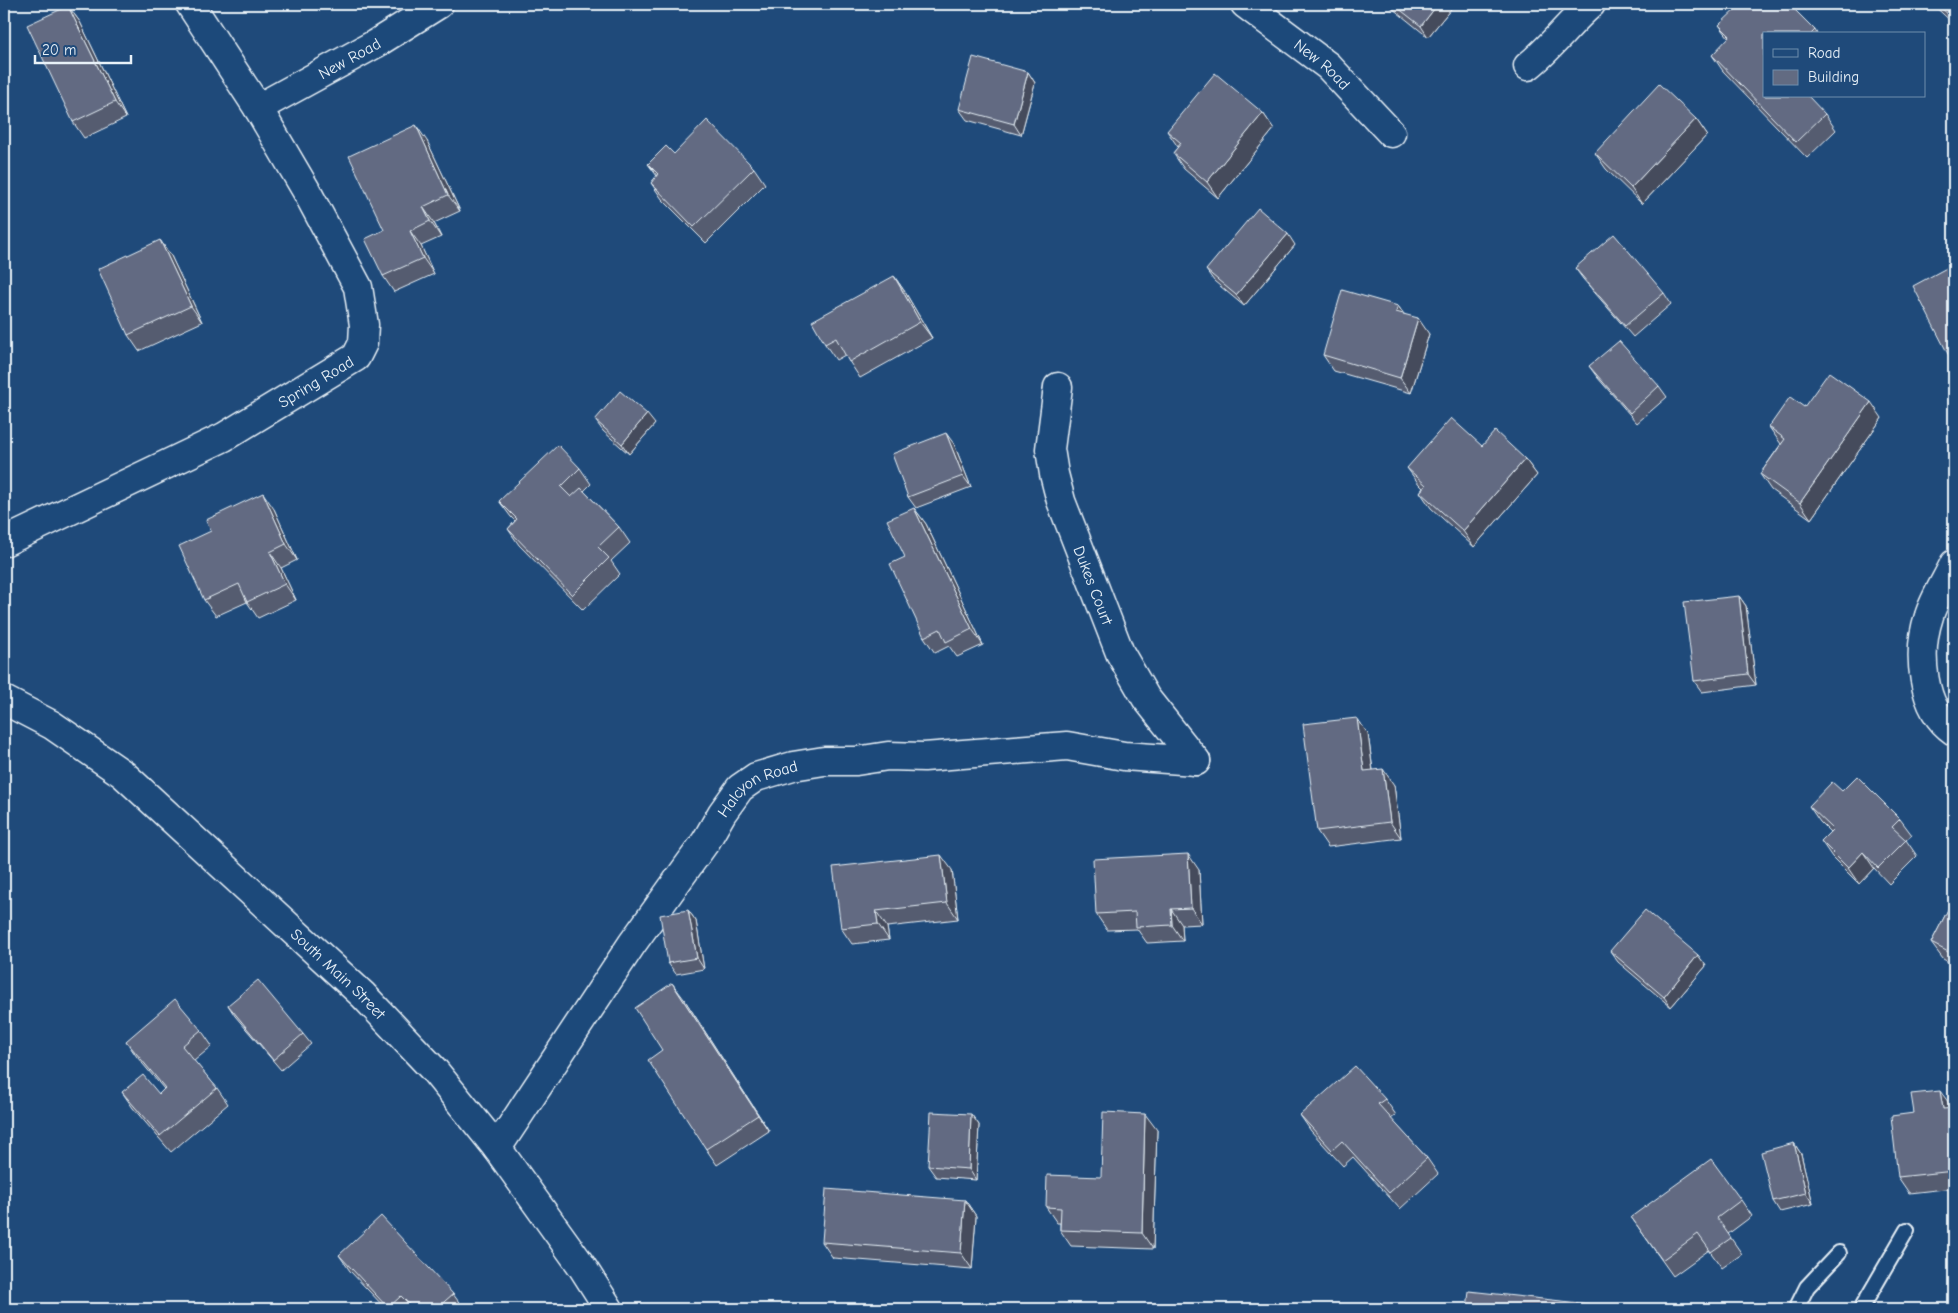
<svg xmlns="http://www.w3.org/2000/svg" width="1958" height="1313" viewBox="0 0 1958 1313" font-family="'Comic Neue',sans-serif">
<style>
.water{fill:#4b7ba8;stroke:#8aaac8}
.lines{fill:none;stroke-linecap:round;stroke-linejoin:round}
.lane-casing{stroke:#e8f1f8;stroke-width:18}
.street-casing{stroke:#e8f1f8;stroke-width:31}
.primary-casing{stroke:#e8f1f8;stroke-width:31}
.lane{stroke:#1f4a7a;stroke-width:14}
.street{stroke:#1f4a7a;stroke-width:28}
.primary{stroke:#1f4a7a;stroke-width:28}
.wall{fill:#545c70;stroke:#e8f1f8}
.shaded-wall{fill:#454b5b;stroke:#e8f1f8}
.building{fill:#626b82;stroke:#e8f1f8}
.labels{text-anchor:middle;stroke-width:4.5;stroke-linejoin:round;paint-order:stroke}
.street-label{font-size:16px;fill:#e8f1f8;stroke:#1f4a7a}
</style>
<rect width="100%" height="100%" fill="#1f4a7a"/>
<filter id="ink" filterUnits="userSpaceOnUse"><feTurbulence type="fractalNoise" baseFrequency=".02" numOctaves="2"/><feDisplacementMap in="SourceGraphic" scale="10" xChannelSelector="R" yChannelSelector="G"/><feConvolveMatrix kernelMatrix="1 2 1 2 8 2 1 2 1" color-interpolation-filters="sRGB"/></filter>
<g filter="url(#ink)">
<path class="water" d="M1929 1304 1954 1307V1309H1923Z"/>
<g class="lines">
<defs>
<path id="lane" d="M1796 1309 1807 1287 1839 1253
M1861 1309 1907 1230"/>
<g id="street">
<path id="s1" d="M1245 4 1328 66 1391 133"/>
<path d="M1528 66C1551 48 1569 23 1591 4"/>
<path id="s2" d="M258 108 375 44 439 4"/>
<path id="s3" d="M1058 387 1050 449 1054 474 1061 501 1120 653 1146 698 1196 761"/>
<path id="s4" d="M4 542 224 437 356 357 363 343 364 325 358 287 306 190 258 108 190 4"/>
<path d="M1954 564C1946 581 1934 599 1929 616 1917 652 1921 709 1954 731"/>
<path id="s5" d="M497 1148 632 944 706 841 722 813 740 788 756 777 793 766 824 761H856L888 756 924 757 1067 746 1124 756 1196 761"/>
</g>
<g id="primary">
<path id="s6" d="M4 700 52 725 123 774 363 995 434 1070 497 1148 581 1265 609 1309"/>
</g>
</defs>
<use href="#lane" class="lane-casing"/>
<use href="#street" class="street-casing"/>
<use href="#primary" class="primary-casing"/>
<use href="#lane" class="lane"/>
<use href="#street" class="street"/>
<use href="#primary" class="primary"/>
</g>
<path class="wall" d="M1387 4H1455L1428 37Z
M1932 4H1954V24Z
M68 6 80 22 126 118 84 138 73 122Z
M1719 25 1815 30 1817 34H1764V96L1825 114 1836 130 1807 158 1723 71 1712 55 1729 38Z
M1028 72 1035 83 1021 135 967 120 959 109Z
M1263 113 1274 129 1218 198 1184 169 1173 153 1178 147 1167 131Z
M1696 119 1707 135 1642 204 1606 169 1595 153Z
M427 141 460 211 434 223 441 237 421 246 434 274 394 292 383 276 384 230Z
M674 154 754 168 765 184 706 243 662 199 651 183 657 176 648 164Z
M160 240 171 256 202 322 139 351 128 335Z
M1295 245 1244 306 1214 281 1206 270Z
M1954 264V362L1948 354Z
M1575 268 1664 293 1671 304 1633 337 1583 279Z
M894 276 905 292 932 338 860 378 845 355 836 360 825 344Z
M1398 306 1404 314 1429 334 1411 393 1334 371 1323 355Z
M1589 366 1659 386 1667 397 1637 423 1597 377Z
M1804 407 1882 418 1811 519 1771 490 1760 474 1781 444 1769 427Z
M595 420 655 424 629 454 603 431Z
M954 444 971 487 916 508 908 497Z
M1482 446 1525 459 1537 475 1474 547 1431 508 1420 492 1423 488 1419 484 1407 468Z
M580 468 591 484 584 491 619 527 630 543 611 561 620 574 583 610 519 545 508 529 515 521 511 517 499 501Z
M914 508 926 524 983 645 957 657 949 646 935 653 924 637 905 557Z
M274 509 297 560 281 568 296 600 258 618 247 602 216 616 204 600Z
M1739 596 1746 606 1756 685 1702 692 1694 681Z
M1357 718 1368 734 1373 770 1394 785 1401 838 1328 847 1317 831Z
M1842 791 1900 819 1912 835 1906 840 1917 856 1889 884 1874 868 1859 884 1832 857 1821 841 1830 832 1820 822 1809 806Z
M952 870 958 919 887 927 889 940 852 944 841 928Z
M1199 870 1202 924 1182 925 1183 941 1147 943 1137 929 1107 930 1096 914Z
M1954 898V965L1943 959 1931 943Z
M688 910 696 921 704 969 676 974 668 963Z
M1610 951 1698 955 1706 966 1671 1007 1618 962Z
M684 999 769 1131 717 1165 706 1149 662 1050Z
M228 1005 303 1034 311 1044 281 1070 235 1016Z
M201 1030 212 1046 194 1061 217 1088 228 1104 171 1152 133 1108 122 1092 159 1094 164 1089 137 1057 126 1041Z
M1385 1099 1396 1115 1391 1119 1427 1158 1438 1174 1400 1209 1353 1157 1343 1166 1311 1131 1300 1115Z
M1952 1107V1108H1954V1188L1909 1193 1898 1177Z
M971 1114 979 1125 976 1180 936 1177 928 1166Z
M1157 1130 1153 1249 1071 1246 1060 1230V1223H1057L1046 1207 1101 1177Z
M1794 1143 1801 1154 1813 1204 1780 1212 1773 1201Z
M965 1200 976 1216 972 1269 833 1258 822 1242Z
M1741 1200 1752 1216 1728 1234 1742 1254 1722 1268 1709 1250 1673 1276 1631 1217Z
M339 1255 453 1294 464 1309H386L350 1271Z"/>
<path class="shaded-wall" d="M1438 4H1455L1428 37 1421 26Z
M68 6 80 22 126 118 115 102Z
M1028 72 1035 83 1021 135 1014 124Z
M1263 113 1274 129 1218 198 1207 182Z
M1696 119 1707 135 1642 204 1631 188Z
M416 125 427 141 460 211 448 195Z
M423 207 434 223 441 237 430 221Z
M410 231 421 246 434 274 423 258Z
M1288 234 1295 245 1244 306 1236 295Z
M160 240 171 256 202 322 191 306Z
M894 276 905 292 932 338 920 322Z
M1398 306 1409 322 1396 312Z
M1418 318 1429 334 1411 393 1400 378Z
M1871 402 1882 418 1811 519 1800 503Z
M647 414 655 424 629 454 622 444Z
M946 433 954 444 971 487 963 476Z
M1525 459 1537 475 1474 547 1463 531Z
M263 493 274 509 297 560 286 544Z
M914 508 926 524 983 645 972 629Z
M270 552 281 568 296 600 285 584Z
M1739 596 1746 606 1756 685 1748 674Z
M1357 718 1368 734 1375 787 1364 771Z
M1383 769 1394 785 1401 838 1390 822Z
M1863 852 1874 868 1859 884 1848 868Z
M1188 854 1199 870 1202 924 1191 908Z
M941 855 952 870 958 919 947 903Z
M1171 909 1182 925 1183 941 1172 925Z
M688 910 696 921 704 969 697 958Z
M876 911 887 927 889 940 878 924Z
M1698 955 1706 966 1671 1007 1664 997Z
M672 983 684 999 769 1131 758 1115Z
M1940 1091 1952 1107 1954 1125 1943 1109Z
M971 1114 979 1125 976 1180 969 1169Z
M1145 1114 1157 1130 1153 1249 1142 1233Z
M1794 1143 1801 1154 1813 1204 1806 1193Z
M965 1200 976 1216 972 1269 961 1253Z
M1589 1304 1592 1309H1588Z"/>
<path class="building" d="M1393 4H1438L1421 26Z
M1741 4H1789L1815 30 1811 34H1764V96H1808L1825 114 1796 142 1712 55 1730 36 1719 25Z
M1937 4H1954V20Z
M68 6 115 102 73 122 27 25Z
M973 57 1028 72 1014 124 959 109Z
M1215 73 1263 113 1207 182 1173 153 1181 143 1167 131Z
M1659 84 1696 119 1631 188 1595 153Z
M707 120 754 168 694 227 651 183 658 174 648 164 666 146 674 154Z
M416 125 448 195 423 207 430 221 410 231 423 258 383 276 365 239 384 230 349 156Z
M1258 208 1288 234 1236 295 1206 270Z
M1614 234 1664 293 1625 326 1575 268Z
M160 240 191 306 128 335 98 269Z
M1954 264V350L1948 354 1913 286Z
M894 276 920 322 849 362 836 338 825 344 812 321Z
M1342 290 1398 306 1396 312 1418 318 1400 378 1323 355Z
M1619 341 1659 386 1630 413 1589 366Z
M1829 372 1871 402 1800 503 1760 474 1785 439 1769 427 1790 397 1804 407Z
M620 391 647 414 622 444 595 420Z
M1451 418 1482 446 1495 431 1525 459 1463 531 1420 492 1426 485 1407 468Z
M946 433 963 476 908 497 892 454Z
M558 445 580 468 561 487 571 497 581 488 619 527 598 547 609 558 572 595 508 529 517 519 499 501Z
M263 493 286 544 270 552 285 584 247 602 239 584 204 600 179 546 211 531 206 520Z
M914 508 972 629 946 642 940 629 924 637 890 564 905 557 887 520Z
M1739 596 1748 674 1694 681 1684 602Z
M1357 718 1364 771 1383 769 1390 822 1317 831 1303 724Z
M1857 776 1900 819 1892 827 1906 840 1878 868 1863 852 1848 868 1821 841 1833 829 1809 806 1832 782 1842 791Z
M1188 854 1191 908 1171 909 1172 925 1136 927 1135 912 1096 914 1093 859Z
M941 855 947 903 876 911 878 924 841 928 833 867Z
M1954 898V955L1931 943Z
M688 910 697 958 668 963 660 915Z
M1645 910 1698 955 1664 997 1610 951Z
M258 980 303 1034 273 1060 228 1005Z
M672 983 758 1115 706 1149 648 1060 662 1050 635 1008Z
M175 999 201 1030 182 1046 217 1088 160 1136 122 1092 143 1075 159 1094 165 1088 126 1041Z
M1355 1066 1385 1099 1378 1104 1427 1158 1389 1193 1342 1141 1332 1150 1300 1115Z
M1940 1091 1943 1109 1954 1108V1171L1898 1177 1891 1116 1914 1113 1911 1094Z
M931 1112 971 1114 969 1169 928 1166Z
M1103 1112 1145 1114 1142 1233 1060 1230 1061 1208 1046 1207 1047 1175 1101 1177Z
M1794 1143 1806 1193 1773 1201 1761 1152Z
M1711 1159 1741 1200 1717 1218 1731 1238 1711 1252 1698 1234 1662 1260 1631 1217Z
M826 1189 965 1200 961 1253 822 1242Z
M381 1216 453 1294 436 1309H414L401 1296 388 1308 339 1255Z
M1469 1291 1589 1304 1588 1309H1467Z"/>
</g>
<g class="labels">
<g class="street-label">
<text dy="6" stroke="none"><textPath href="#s2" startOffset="104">New Road</textPath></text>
<text dy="6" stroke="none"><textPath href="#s1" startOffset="98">New Road</textPath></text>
<text dy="6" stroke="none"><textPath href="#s4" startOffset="351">Spring Road</textPath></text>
<text dy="6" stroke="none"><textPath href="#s3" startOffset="206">Dukes Court</textPath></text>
<text dy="6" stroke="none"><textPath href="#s5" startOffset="449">Halcyon Road</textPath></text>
<text dy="6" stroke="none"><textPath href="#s6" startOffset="434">South Main Street</textPath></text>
</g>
</g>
<rect width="1958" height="1313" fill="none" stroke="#1f4a7a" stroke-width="20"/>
<rect x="10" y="10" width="1938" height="1293" fill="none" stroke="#e8f1f8" stroke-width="2" filter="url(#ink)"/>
<rect x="1763" y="32" width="162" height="65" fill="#1f4a7a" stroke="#6f8dac"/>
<rect x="1773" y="49" width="25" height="8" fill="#1f4a7a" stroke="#6f8dac"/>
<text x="1808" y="58" font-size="15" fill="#e8f1f8">Road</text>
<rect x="1773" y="70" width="25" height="15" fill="#626b82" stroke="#6f8dac"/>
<text x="1808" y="82" font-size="15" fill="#e8f1f8">Building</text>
<path d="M35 55v8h96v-8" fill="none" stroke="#e8f1f8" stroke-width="2.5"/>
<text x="42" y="55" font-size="15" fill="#e8f1f8" stroke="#1f4a7a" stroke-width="4" paint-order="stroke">20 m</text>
</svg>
